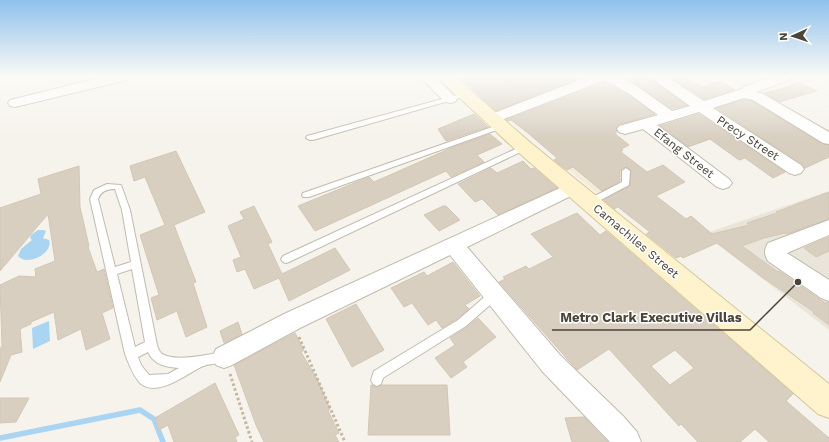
<svg xmlns="http://www.w3.org/2000/svg" width="829" height="442" viewBox="0 0 829 442" font-family="'Work Sans',sans-serif">
<style>
.residential{fill:#eae5da}
.commercial{fill:#f7ead8}
.water{fill:#a9d4f2}
.lines{fill:none;stroke-linecap:round;stroke-linejoin:round}
.stream{stroke:#a9d4f2;stroke-width:5.5}
.building{fill:#d8cfc1;stroke:#d3c7b4;fill-rule:evenodd}
.lane-casing{stroke:#c2bbae;stroke-width:2}
.street-casing{stroke:#c2bbae;stroke-width:2}
.secondary-casing{stroke:#d6c79b;stroke-width:2}
.path{stroke:#c4b79f;stroke-width:3;stroke-dasharray:2.5 2.5;stroke-linecap:butt}
.lane{fill:#fff;fill-rule:evenodd}
.street{fill:#fff;fill-rule:evenodd}
.secondary{fill:#fff3cd;fill-rule:evenodd}
.labels{text-anchor:middle;stroke-width:3;stroke-linejoin:round;paint-order:stroke}
.street-label{font-size:12px;fill:#4b4439;stroke:#fff}
.leader{fill:none;stroke:#4b4439;stroke-width:1.5}
.callout-dot{fill:#4b4439;stroke:#fff;stroke-width:1.5}
.callout-label{font-size:13px;text-anchor:middle;font-weight:bold;fill:#4b4439;stroke:#fff;stroke-width:3;stroke-linejoin:round;paint-order:stroke}
</style>
<rect width="100%" height="100%" fill="#f6f3ec"/>
<path class="residential" d="M829 191V330L704 234Z"/>
<path class="commercial" d="M588 160 619 185 599 195 568 169Z"/>
<path class="water" d="M38 230H43L46 231 43 238 49 240C54 253 27 267 18 256L21 249 32 240 30 238 31 235Z
M49 321 50 341 33 349 32 328Z"/>
<g class="lines">
<path class="stream" d="M0 438 140 410 154 419 163 442"/>
</g>
<path class="building" d="M459 77H582L496 111Z
M625 77H649L687 105 672 109Z
M670 77H684L702 87 721 81 735 90 704 99Z
M605 82 627 94 655 114 618 125 616 128 617 132 614 133 629 145 621 149 623 150 621 152 647 172 663 165 685 182 656 196 686 219 691 216 712 234 749 225 747 223 777 213 776 212 829 192V219L787 234 785 233 764 238 742 246 778 272 779 271 825 303 829 302V325L813 313 814 312 762 277 717 243 683 258 681 256 676 258 646 234 650 232 618 207 614 209 604 200 630 186 631 170 625 167 620 171V181L602 191 573 167 567 170 554 160 557 158 528 133 511 120 508 121 506 120Z
M798 82 817 91 779 102 764 93 787 87Z
M744 100 752 101 822 144 829 145V157L805 168 802 164 716 108Z
M474 114 488 127 446 141 438 129Z
M699 114 785 172 773 178 745 158 739 160 710 139 688 147 660 126Z
M490 134 502 144 477 155 484 162 451 177 446 171 315 231 298 206 369 177 374 182 451 148Z
M176 151 205 212 174 225 196 282 193 283 207 327 186 337 177 311 157 320 151 298 159 295 140 235 165 225 145 177 134 181 130 166Z
M523 161 531 169 534 168 557 188 498 215 482 199 475 202 458 184 491 168 497 173Z
M79 166 80 207 89 246 88 247 97 272 104 269 113 308 102 313 110 339 86 350 81 329 58 340 54 312 31 322V324L20 329 22 352 11 355 0 382V349L2 346 0 285 19 276 36 277 35 269 55 261 48 214 0 271V208L41 194 38 179Z
M254 206 272 242 268 244 282 274 335 248 350 270 289 301 279 278 254 289 245 269 237 272 233 260 241 257 228 226 244 219 240 212Z
M443 206H446L460 220 439 231 424 215Z
M577 213 600 235 606 231 793 394 786 401 829 438V442H769L755 429 740 442H698L681 424 679 426 609 349 577 370 499 282 505 279 503 277 526 266 529 269 553 257 531 234ZM675 350 694 368 670 385 651 366Z
M829 237V251L816 257 804 248Z
M453 262 480 296 465 305 469 309 457 319 442 328 436 320 428 325 412 303 404 307 391 288 424 272 427 276Z
M356 304 384 350 352 367 326 319Z
M478 318 496 337 463 362 467 367 451 378 435 358 455 345 450 338 467 327Z
M238 322 242 334 224 343 220 331Z
M295 333 304 350 301 352 317 379 330 409 328 411 339 433 335 435 339 442H264L256 425 234 365Z
M215 383 239 435 235 437 237 442H174L168 425 159 430 155 418Z
M371 385 376 387 382 385H447L450 435H368Z
M0 398H29L16 422 0 423Z
M584 417 608 442H572L565 418Z"/>
<g class="lines">
<defs>
<path id="lane" d="M464 93 466 94V96L313 140H310L306 138 307 136Z
M498 125H501L505 127 309 197H303L302 195 303 193Z
M522 146H528L529 148 289 262 286 263 283 262 281 259 283 256Z
M626 168 630 171 629 185 593 204H587L586 202 587 200 622 182V171Z
M107 184 121 185 130 210 157 345C158 348 159 351 161 353 173 363 210 354 224 352L228 353 230 357 228 361C220 364 209 363 201 367 187 374 158 397 141 384 133 376 129 364 125 354L90 199 94 190ZM115 189 122 210 131 262 115 267 98 199C101 191 107 189 115 189ZM132 269 145 342 135 347 117 274ZM148 352C154 365 166 367 179 368L168 374 149 375 141 365 138 357Z
M494 291 498 292 499 295 498 298 466 326 383 378 381 384 377 386 373 384 371 380 374 371 458 320 490 292Z"/>
<path id="street" d="M103 77H129L127 80 15 107 10 106 8 103 10 100Z
M420 77H435L457 99 455 102 450 103 445 102Z
M587 77H621L638 87 672 111 690 106 650 77H667L704 101 742 89 743 87 771 77H792L790 80 756 92 763 94 829 132V144L823 143 753 100 744 98 713 108 801 165 804 169 801 173 795 175 789 173 699 112 657 125 729 179 732 183 729 187 723 189 717 187 643 129 625 134 619 132 617 129 619 126 658 115 628 93 605 80 496 122 491 124 486 122 483 119 486 116Z
M573 182 579 184 582 188 579 192 467 247 560 355 623 416 637 432 641 442H610L542 371 450 255 300 328 232 365 224 368 216 365 212 357 216 349 284 314Z
M829 220V235L787 253 829 280V301L821 298 768 261C764 254 764 250 768 243Z"/>
<path id="secondary" d="M437 77H455L532 144 829 384V418L818 414 518 152Z"/>
</defs>
<use href="#lane" class="lane-casing"/>
<use href="#street" class="street-casing"/>
<use href="#secondary" class="secondary-casing"/>
<path class="path" d="M299 337 345 442
M230 374 252 442"/>
<use href="#lane" class="lane"/>
<use href="#street" class="street"/>
<use href="#secondary" class="secondary"/>
</g>
<linearGradient id="sky" x2="0" y2="1"><stop stop-color="#8fc1ec"/><stop offset="0.55" stop-color="#fbfaf6"/><stop offset="1" stop-color="#fbfaf6" stop-opacity="0"/></linearGradient>
<rect width="829" height="139" fill="url(#sky)"/>
<g class="labels">
<g class="street-label">
<text transform="translate(748 138) rotate(33)" y="4">Precy Street</text>
<text transform="translate(684 153) rotate(38)" y="4">Efang Street</text>
<text transform="translate(636 241) rotate(40)" y="4">Camachiles Street</text>
</g>
</g>
<path class="leader" d="M798 282L750 330H552"/>
<circle class="callout-dot" cx="798" cy="282" r="4"/>
<g class="callout-label">
<text x="651" y="322">Metro Clark Executive Villas</text>
</g>
<g transform="translate(793 36) rotate(267)" stroke="#ffffff" stroke-width="3" paint-order="stroke">
<path d="M0-3L7 15L0 10L-7 15Z" fill="#4b4439"/>
<text y="-6" font-size="11" font-weight="bold" text-anchor="middle" fill="#4b4439">N</text>
</g>
</svg>
